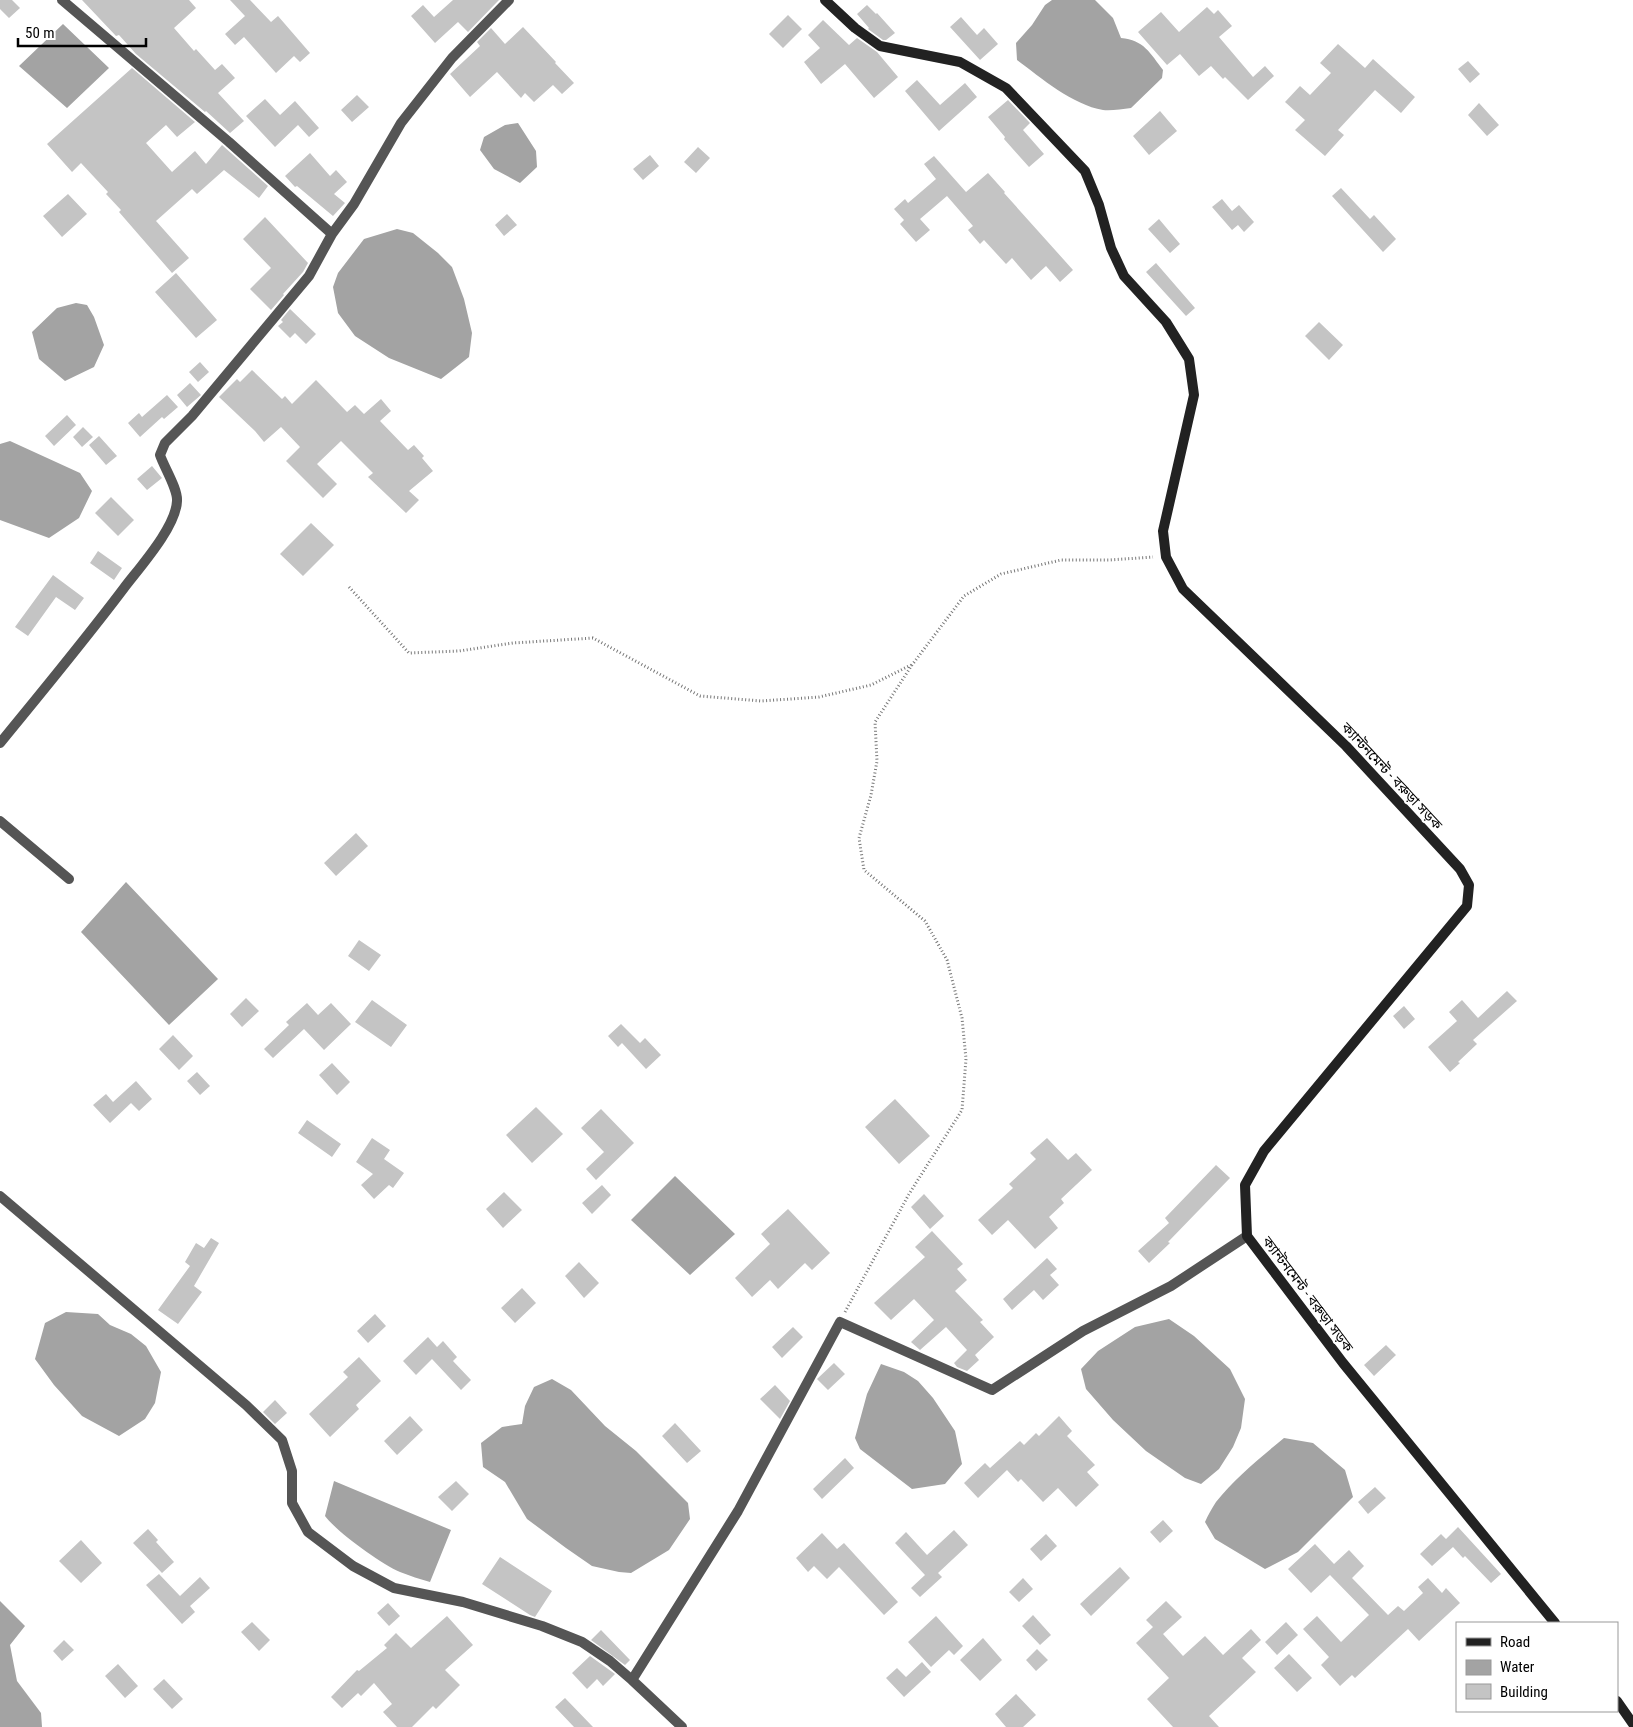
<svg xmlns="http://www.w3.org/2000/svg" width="1633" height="1727" viewBox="0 0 1633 1727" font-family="'Roboto Condensed','Noto Sans Bengali',sans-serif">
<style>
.water{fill:#a3a3a3}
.building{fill:#c4c4c4}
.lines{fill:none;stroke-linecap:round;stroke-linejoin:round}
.path{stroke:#777;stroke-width:3;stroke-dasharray:1 2.5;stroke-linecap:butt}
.street{stroke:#555;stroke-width:10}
.secondary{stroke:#222;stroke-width:10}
.labels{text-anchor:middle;stroke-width:4.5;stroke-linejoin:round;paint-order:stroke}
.street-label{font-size:14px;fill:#000;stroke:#fff}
</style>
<rect width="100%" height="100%" fill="#fff"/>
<path class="water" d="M1052 0H1095L1113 18 1121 38C1144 40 1150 53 1163 70L1162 78 1131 108C1122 109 1111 111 1103 110 1073 105 1041 78 1017 60L1016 43 1032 25 1045 5Z
M63 24 109 68 67 108 19 66Z
M518 123 536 151 537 167 520 183 494 169 480 150 484 137 505 125Z
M397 229 413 233 438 253 452 267 464 299 472 333 469 357 441 379 389 358 355 336 338 313 333 287 338 273 364 239Z
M76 303 87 305 94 317 104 345 94 367 65 381 39 359 32 332 57 308Z
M10 441 80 473 92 491 79 518 49 538 0 520V444Z
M126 882 218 979 169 1025 81 932Z
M675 1176 735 1234 690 1275 631 1220Z
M66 1312 98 1314 110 1325 131 1334 146 1346 161 1372 155 1403 145 1419 119 1436 82 1416 54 1385 35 1359 45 1323Z
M1169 1319 1194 1336 1230 1369 1245 1399 1241 1428 1233 1447 1219 1469 1201 1484 1185 1478 1146 1451 1113 1420 1086 1389 1081 1369 1098 1351 1135 1327Z
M881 1364 904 1372 918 1381 933 1398 955 1431 962 1464 945 1484 912 1489 860 1449 855 1438 867 1394Z
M552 1379 571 1390 605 1426 636 1451 688 1503 690 1519 669 1550 631 1573 619 1572 592 1566 566 1548 527 1519 505 1482 483 1467 481 1443 502 1427 522 1424 525 1406 534 1387Z
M1284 1438 1313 1443 1345 1470 1353 1497 1298 1552 1265 1569 1215 1539 1205 1522C1208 1515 1212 1508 1216 1502 1235 1478 1261 1457 1284 1438Z
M334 1481 451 1530 430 1582C420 1579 410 1576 400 1572 381 1564 337 1532 325 1516Z
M0 1601 25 1626 10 1645 17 1681 41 1713 42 1727H0Z"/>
<path class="building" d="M0 0H12L20 8 9 18 0 9Z
M82 0H189L196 8 174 28 194 51 196 49 215 70 222 64 235 78 218 93 244 121 230 133 206 111 205 112 136 54 119 35 116 36Z
M230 0H250L271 22 278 16 310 53 300 62 294 56 276 73 244 37 235 45 225 34 245 16Z
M453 0H499L468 32 458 22 435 43 411 16 423 5 434 17Z
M867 5 876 14 877 13 895 33 886 40H883L868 29 869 28 857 14Z
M1207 7 1214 14 1218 10 1232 26 1219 37 1253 77 1265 66 1274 76 1248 100 1225 77 1223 79 1211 66 1199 76 1180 54 1167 65 1138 32 1161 12 1179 32Z
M788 15 802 29 783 48 769 34Z
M961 17 977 35 984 28 998 44 980 60 950 27Z
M823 20 849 45 857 38 877 52 898 77 874 98 845 64 821 84 804 62 820 48 808 35Z
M523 27 556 62 555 63 574 83 562 94 553 85 534 102 525 93 521 98 497 72 470 97 450 74 480 46 477 42 491 28 505 44Z
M1338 44 1365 68 1373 59 1415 97 1401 113 1375 90 1338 130 1344 135 1325 156 1295 130 1305 120 1285 102 1300 86 1310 95 1331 73 1320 63Z
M1468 61 1480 74 1470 83 1458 69Z
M132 68 195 122 177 137 166 125 146 143 172 172 195 151 206 164 222 145 268 186 259 198 224 170 197 194 192 189 156 221 189 258 172 273 119 212 121 210 106 194 108 192 81 163 72 172 47 144Z
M917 80 940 105 965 83 977 97 939 131 905 91Z
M357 95 369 107 352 122 341 110Z
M265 99 280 115 295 101 319 128 309 137 298 125 275 147 246 116Z
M1008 100 1030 123 1023 130 1044 154 1029 167 1004 139 1005 137 988 117Z
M1479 103 1499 125 1487 136 1468 115Z
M1160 111 1177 131 1149 155 1133 136Z
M698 147 710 158 696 173 684 162Z
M310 153 330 176 336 170 347 182 334 194 345 203 333 216 297 186 295 187 285 176Z
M650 155 659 166 643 180 633 169Z
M934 156 966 192 988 173 1005 192 1004 193 1073 270 1060 282 1046 266 1031 280 1012 258 1006 264 984 240 980 244 968 230 973 226 947 196 920 219 930 230 916 242 900 224 904 220 894 209 905 199 908 203 936 179 924 164Z
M1341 188 1370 219 1374 215 1396 239 1383 252 1332 196Z
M68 194 87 214 62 237 43 216Z
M1222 199 1232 211 1239 205 1254 222 1244 232 1238 225 1232 230 1212 207Z
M507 214 517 225 504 236 495 225Z
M265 217 308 263 303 272 283 294 284 295 271 310 250 289 271 268 243 239Z
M1159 219 1180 244 1170 253 1148 229Z
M1156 263 1195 308 1186 316 1146 272Z
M176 273 217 320 196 338 155 292Z
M290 309 316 334 306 344 295 333 290 338 278 326 283 322 281 320Z
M1319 322 1343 345 1329 360 1305 336Z
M200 362 209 372 198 382 189 372Z
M252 370 282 399 285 396 292 404 316 380 347 412 355 405 364 414 381 399 391 411 380 421 408 450 414 445 424 456 422 458 433 471 409 491 419 500 406 513 368 477 373 473 341 441 317 464 337 484 323 498 286 461 300 447 281 427 264 442 255 431 219 397 237 379 240 382Z
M190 383 201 395 187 407 177 395Z
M167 395 178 407 164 419 162 417 140 437 128 423 139 413 142 417Z
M67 415 76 425 54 446 45 436Z
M83 427 93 437 82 447 73 437Z
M99 436 117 456 106 465 89 445Z
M152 466 162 478 147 490 137 479Z
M111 497 134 520 118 536 95 513Z
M311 523 334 545 303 576 280 554Z
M98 551 122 568 114 580 90 563Z
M53 575 84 598 75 610 56 597 28 636 15 627Z
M356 833 368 846 336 876 324 863Z
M359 940 381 955 369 971 348 956Z
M1507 991 1517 1001 1473 1040 1477 1044 1458 1062 1460 1063 1450 1072 1428 1047 1457 1021 1449 1012 1462 1000 1478 1018Z
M246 998 259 1011 242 1027 230 1014Z
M372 1000 407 1025 391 1047 355 1022Z
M307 1003 318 1015 331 1003 351 1024 324 1050 304 1029 273 1058 264 1049 289 1025 286 1022Z
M1404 1006 1415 1019 1404 1029 1393 1016Z
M621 1024 640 1043 645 1038 661 1055 646 1069 622 1043 618 1047 608 1036Z
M173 1035 193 1056 179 1070 159 1049Z
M332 1063 350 1082 337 1095 319 1075Z
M197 1072 210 1086 200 1095 187 1081Z
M136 1081 152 1099 139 1111 131 1103 110 1123 93 1105 106 1094 113 1102Z
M895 1099 930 1136 899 1164 865 1127Z
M536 1107 563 1134 532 1163 506 1135Z
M601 1109 634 1143 596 1180 586 1169 604 1152 581 1128Z
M307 1120 341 1144 332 1157 298 1133Z
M372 1138 390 1150 384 1159 404 1173 393 1188 389 1185 374 1199 361 1185 373 1174 356 1162Z
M1047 1138 1068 1160 1076 1153 1092 1170 1061 1199 1064 1203 1049 1217 1058 1228 1035 1249 1008 1220 992 1235 978 1220 1013 1188 1009 1184 1036 1159 1030 1153Z
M1216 1165 1230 1178 1168 1242 1170 1243 1149 1263 1138 1251 1169 1223 1165 1218Z
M602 1185 611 1195 592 1214 582 1203Z
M504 1192 522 1210 503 1228 486 1209Z
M924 1194 944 1216 930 1229 911 1207Z
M788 1209 830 1253 812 1270 805 1263 778 1289 770 1280 752 1297 735 1278 770 1244 761 1234Z
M932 1231 963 1264 957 1269 967 1280 955 1291 983 1320 980 1322 994 1337 975 1355 979 1360 967 1371 957 1367 954 1363 967 1350 946 1327 920 1350 911 1342 934 1320 914 1299 891 1320 874 1303 925 1257 915 1247Z
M211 1238 219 1243 194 1286 202 1292 178 1324 158 1310 190 1266 185 1262 196 1243 204 1248Z
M1047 1258 1057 1269 1050 1275 1059 1285 1043 1300 1034 1290 1012 1310 1003 1299Z
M579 1262 599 1283 584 1298 565 1276Z
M522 1288 536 1303 515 1323 501 1308Z
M375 1314 386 1326 368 1343 357 1331Z
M793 1327 803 1337 782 1358 772 1347Z
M428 1337 437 1347 443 1341 457 1357 453 1361 471 1380 461 1390 432 1359 416 1375 403 1361Z
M1386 1345 1396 1355 1374 1376 1364 1365Z
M359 1357 381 1381 356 1405 359 1409 330 1437 309 1414 348 1377 343 1372Z
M834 1363 845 1374 828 1390 817 1379Z
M775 1385 790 1401 780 1419 760 1399Z
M275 1400 287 1413 275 1424 263 1412Z
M410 1416 423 1430 397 1455 384 1441Z
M1059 1416 1072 1431 1067 1436 1095 1465 1087 1472 1099 1485 1076 1507 1058 1488 1043 1502 1021 1479 1018 1482 1007 1470 978 1498 964 1483 985 1463 990 1468 1020 1441 1024 1445 1036 1433 1039 1436Z
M675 1423 701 1451 687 1463 662 1436Z
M845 1458 854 1468 822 1499 813 1489Z
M456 1481 469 1494 452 1511 438 1497Z
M1375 1487 1386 1498 1368 1514 1358 1502Z
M1163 1520 1173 1531 1160 1543 1150 1532Z
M1458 1527 1501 1574 1491 1583 1465 1556 1463 1558 1453 1547 1432 1566 1420 1554 1441 1534 1446 1539Z
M148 1529 158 1540 156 1542 174 1562 162 1573 133 1543Z
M954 1530 968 1545 938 1573 942 1577 920 1597 911 1588 925 1575 895 1543 906 1532 927 1555Z
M822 1533 837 1549 844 1543 898 1602 884 1615 839 1567 827 1579 814 1566 808 1572 796 1558Z
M1046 1534 1057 1546 1041 1561 1030 1549Z
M81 1540 102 1563 81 1583 59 1561Z
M1315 1544 1334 1564 1349 1550 1364 1566 1352 1578 1388 1615 1398 1606 1404 1611 1423 1593 1418 1587 1428 1578 1442 1593 1446 1588 1460 1603 1419 1641 1408 1629 1355 1678 1352 1675 1340 1686 1321 1665 1329 1657 1303 1629 1317 1616 1341 1642 1369 1615 1330 1575 1311 1593 1288 1569Z
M500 1557 552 1591 535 1617 530 1615 482 1584Z
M1120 1567 1130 1578 1091 1616 1080 1604Z
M159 1574 180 1596 200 1577 210 1588 190 1606 195 1612 182 1624 146 1585Z
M1023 1578 1033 1589 1019 1602 1009 1592Z
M1166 1601 1182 1617 1163 1634 1183 1656 1205 1636 1223 1655 1251 1629 1261 1640 1242 1658 1256 1672 1209 1716 1219 1727H1173L1147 1699 1169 1678 1136 1643 1153 1627 1146 1620Z
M388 1603 400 1616 389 1626 377 1613Z
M1033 1615 1051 1635 1040 1645 1022 1626Z
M447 1616 473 1645 445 1670 460 1685 436 1709 433 1706 412 1727H397L383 1712 392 1704 374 1683 361 1696 358 1693 342 1708 331 1697 357 1670 359 1671 387 1648 384 1645 396 1633 411 1648Z
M936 1616 963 1646 954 1655 949 1650 931 1667 908 1642Z
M252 1622 270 1640 259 1651 241 1632Z
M1286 1622 1298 1635 1277 1655 1265 1642Z
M601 1630 630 1660 625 1665 591 1640Z
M983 1638 1002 1660 980 1681 960 1660Z
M64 1640 74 1650 62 1661 53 1651Z
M1037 1649 1048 1660 1036 1671 1026 1660Z
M1289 1654 1312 1678 1297 1692 1274 1668Z
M590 1656 615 1674 603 1686 597 1679 587 1689 572 1673Z
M922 1662 931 1672 904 1697 886 1678 897 1668 906 1677Z
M118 1664 138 1686 125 1698 105 1676Z
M164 1679 183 1699 172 1709 153 1689Z
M1016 1694 1036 1715 1023 1727H1006L995 1714Z
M565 1698 593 1727H574L555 1707Z"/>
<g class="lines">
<path class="path" d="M349 587 409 653 459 651 513 643 593 638 700 696 761 701 819 697 871 685 911 665
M845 1312 909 1194 962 1110 966 1059 962 1018 947 960 925 921 864 870 859 838 871 795 877 761 875 722 912 665 964 596 1001 574 1061 560H1109L1153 557"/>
<path class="street" d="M62 0 229 142 332 234
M0 743C42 692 84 641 124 588 140 567 176 527 177 501 178 489 164 467 160 455L165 443 192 416 309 276 332 234 354 204 401 123 452 58 509 0
M0 821 69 879
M0 1196 246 1405 282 1440 292 1471V1503L308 1532 353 1566 394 1588 463 1602 542 1626 582 1642 610 1661 632 1680
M682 1727 632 1680 738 1511 840 1322 992 1390 1083 1331 1171 1286 1247 1236"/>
<path class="secondary" d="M825 0 855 28 880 46 960 62 1006 88 1085 171 1099 205 1111 248 1124 276 1166 322 1189 359 1194 395 1163 531 1166 557 1183 589 1346 746 1460 869 1469 885 1467 906 1264 1151 1245 1185 1247 1236 1343 1363 1555 1623
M1617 1701 1633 1724"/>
</g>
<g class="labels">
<g class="street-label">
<text transform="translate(1392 776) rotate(47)" y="5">ক্যান্টনমেন্ট - বরুড়া সড়ক</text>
<text transform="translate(1308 1294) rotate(53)" y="5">ক্যান্টনমেন্ট - বরুড়া সড়ক</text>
</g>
</g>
<rect x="1456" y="1622" width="162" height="90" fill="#ffffff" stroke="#999999"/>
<rect x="1466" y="1638" width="25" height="8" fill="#222222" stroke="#999999"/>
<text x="1500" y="1647" font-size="15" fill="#000000">Road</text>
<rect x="1466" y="1660" width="25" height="15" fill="#a3a3a3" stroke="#999999"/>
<text x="1500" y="1672" font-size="15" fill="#000000">Water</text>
<rect x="1466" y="1684" width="25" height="15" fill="#c4c4c4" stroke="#999999"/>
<text x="1500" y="1697" font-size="15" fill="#000000">Building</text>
<path d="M18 38v8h128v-8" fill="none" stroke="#000000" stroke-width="2.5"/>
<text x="25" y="38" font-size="15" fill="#000000" stroke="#ffffff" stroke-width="4" paint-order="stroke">50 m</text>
</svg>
